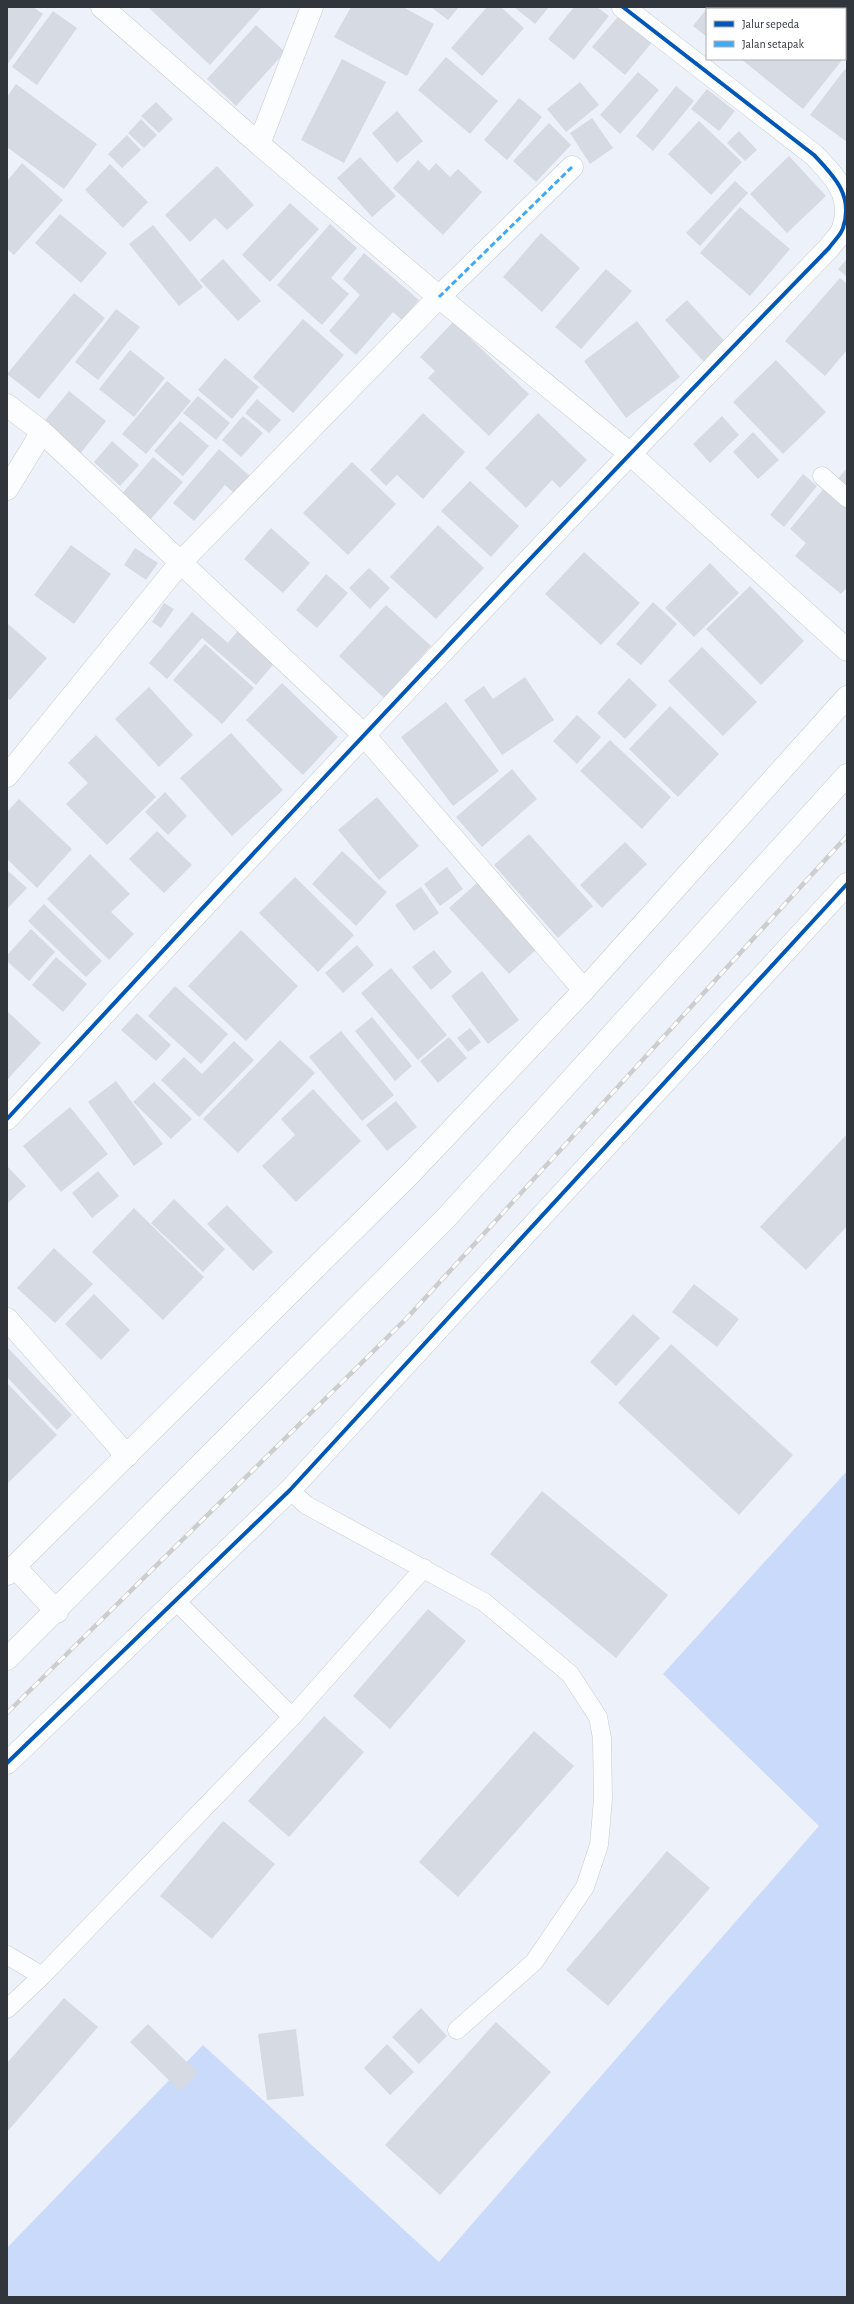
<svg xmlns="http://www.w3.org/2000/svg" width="854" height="2304" viewBox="0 0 854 2304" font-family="'Alegreya Sans',sans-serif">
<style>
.green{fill:#cadafa}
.building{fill:#d6dae2}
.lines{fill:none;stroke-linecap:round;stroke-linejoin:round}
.service-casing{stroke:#c7cbd2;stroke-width:19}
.minor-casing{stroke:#c7cbd2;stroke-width:23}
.trunk-casing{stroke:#c7cbd2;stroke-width:23}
.service{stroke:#fcfdfe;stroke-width:18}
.minor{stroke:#fcfdfe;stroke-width:22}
.trunk{stroke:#fcfdfe;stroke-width:22}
.rail-casing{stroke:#cccdcf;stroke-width:4.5}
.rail{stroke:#fff;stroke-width:3;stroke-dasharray:9;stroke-linecap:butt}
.quiet{stroke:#3fa9f5;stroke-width:3;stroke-dasharray:6 3;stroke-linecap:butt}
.cycleway-casing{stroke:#fff;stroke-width:6}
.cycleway{stroke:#0057b8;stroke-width:4}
</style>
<rect width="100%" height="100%" fill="#edf1f9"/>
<path class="green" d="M847 1471V2297H7V2248L203 2045 439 2262 819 1826 663 1674Z"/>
<path class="building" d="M7 7H33L43 14 7 65Z
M150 7H262L210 65 149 8Z
M351 7H403L434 24 407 76 334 37Z
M431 7H459L448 20Z
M487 7H501L524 28 482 76 451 48Z
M514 7H549L535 24Z
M574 7H597L609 16 574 60 548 39Z
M708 7H778L776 9H707V37L693 26Z
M53 11 77 28 37 85 12 67Z
M622 12 654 40 625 75 592 47Z
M256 25 285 52 236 106 207 79Z
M446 57 498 101 470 134 418 90Z
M342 59 386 82 344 163 301 140Z
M741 59H843L803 109Z
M845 69 847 70V142L810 115Z
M638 72 659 90 620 134 600 115Z
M580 82 599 105 566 132 547 109Z
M16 84 97 144 64 189 7 147V97Z
M676 86 694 101 653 151 636 136Z
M707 89 735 111 719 131 691 109Z
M519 98 542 117 507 160 484 140Z
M156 102 173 119 159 133 141 116Z
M397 111 423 141 397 163 372 133Z
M592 118 613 148 590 164 570 133Z
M141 119 157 135 144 148 128 133Z
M699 121 742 162 711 195 668 154Z
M549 123 571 145 536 182 513 161Z
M739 131 757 150 745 161 727 143Z
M127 135 141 150 122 168 108 154Z
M789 156 826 196 787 233 750 194Z
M360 157 396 196 372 217 337 178Z
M418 160 429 171 436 163 450 177 458 169 482 192 443 235 393 188Z
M22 163 63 200 14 255 7 249V181Z
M110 164 148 202 123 228 85 190Z
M217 166 254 205 227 230 215 218 190 242 165 215Z
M735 181 748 193 700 246 686 233Z
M290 203 319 229 270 282 242 255Z
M740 207 790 249 750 296 700 253Z
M60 214 107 253 81 283 35 243Z
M330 224 357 248 331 278 349 294 322 325 277 285Z
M153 225 203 287 179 306 129 244Z
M541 233 580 268 542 312 503 277Z
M364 253 419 300 402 320 393 312 356 355 329 331 360 295 343 279Z
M223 259 261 301 238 321 200 280Z
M847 259V277L838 269Z
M606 269 632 291 581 349 555 327Z
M840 278 847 284V350L825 376 785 341Z
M74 293 105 318 39 399 7 374Z
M687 300 729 346 707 365 665 320Z
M116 309 140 327 98 380 75 362Z
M303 319 344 355 293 413 253 377Z
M637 321 680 377 626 418 584 361Z
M453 322 529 394 489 436 428 378 435 371 420 357Z
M130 350 165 378 134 417 99 389Z
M225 358 259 387 232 419 198 390Z
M776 360 826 412 783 454 733 402Z
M167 381 191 401 146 454 122 434Z
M69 391 106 421 80 454 42 424Z
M198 396 230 423 216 440 183 413Z
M257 399 281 420 269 433 245 413Z
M423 413 465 452 423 499 397 475 386 486 370 470Z
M538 413 587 460 560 488 552 480 526 508 485 468Z
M243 416 263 433 241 457 222 440Z
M722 416 739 435 710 463 693 444Z
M180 421 209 446 183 476 154 451Z
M753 432 779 460 758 479 733 452Z
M112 441 139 465 120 486 94 462Z
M219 449 251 477 236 495 225 485 194 521 173 503Z
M153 457 183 482 150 520 121 495Z
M352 462 396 504 348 555 303 513Z
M847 468V491L836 481Z
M803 474 817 486 784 527 770 515Z
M470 481 519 526 491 557 441 511Z
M825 487 847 505V587L841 594 795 556 806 543 790 529Z
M438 525 484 568 436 619 390 577Z
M271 528 310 563 283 593 244 559Z
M71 545 111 574 74 624 34 595Z
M135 548 158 563 146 580 124 565Z
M584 552 640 603 601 645 545 594Z
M710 563 739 593 694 637 665 608Z
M369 568 390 588 370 609 349 588Z
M326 574 348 593 317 628 296 610Z
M750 586 804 641 761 685 706 629Z
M653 602 677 624 641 665 616 644Z
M164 603 174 609 161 628 152 622Z
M386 605 431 646 384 698 339 656Z
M192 612 228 643 240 628 277 660 256 685 202 638 167 679 149 663Z
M7 623 47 658 10 700 7 698Z
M205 644 254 688 222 724 173 680Z
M702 647 757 702 723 736 668 681Z
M525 677 554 720 502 755 464 700 484 686 493 699Z
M629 678 657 705 625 739 597 713Z
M282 683 338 737 303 775 246 720Z
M149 687 193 735 159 767 115 719Z
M446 702 499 771 453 806 401 737Z
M670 706 719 754 678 797 629 749Z
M577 715 601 737 577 764 553 741Z
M231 733 283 790 232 836 180 778Z
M96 735 156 797 107 845 66 804 88 783 68 763Z
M610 740 671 797 642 829 580 771Z
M512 769 537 799 482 847 456 817Z
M165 792 187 816 168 835 145 812Z
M377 797 419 846 379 880 338 830Z
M19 799 72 849 37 888 7 859V812Z
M157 831 192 865 164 893 129 859Z
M529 834 593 906 558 938 494 865Z
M625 842 647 864 602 908 580 885Z
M342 851 387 892 356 926 312 884Z
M90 854 130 894 111 912 134 934 109 960 47 899Z
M447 867 463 889 440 906 424 884Z
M7 870 27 888 7 909Z
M295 877 354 935 318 972 259 913Z
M477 883 537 949 509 974 449 908Z
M421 887 439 913 414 931 395 905Z
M44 904 102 961 86 977 28 921Z
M31 929 55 952 29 981 7 961V955Z
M241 930 298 986 246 1041 188 986Z
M357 945 374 965 343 993 325 973Z
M434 950 452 972 431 990 412 967Z
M56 957 87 984 63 1012 32 985Z
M391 968 447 1035 418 1060 361 993Z
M482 971 519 1020 488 1044 451 996Z
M175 986 228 1034 201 1064 148 1016Z
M7 1011 41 1043 7 1080Z
M137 1013 171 1045 156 1061 121 1030Z
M372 1017 412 1066 395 1081 355 1031Z
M470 1028 481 1042 468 1052 457 1038Z
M341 1031 394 1095 362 1121 309 1057Z
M449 1037 467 1058 438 1083 420 1061Z
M280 1040 315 1073 238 1153 203 1119Z
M234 1041 254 1060 199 1117 161 1080 184 1057 202 1074Z
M116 1081 163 1144 134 1166 88 1102Z
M154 1082 192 1119 171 1139 133 1102Z
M313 1089 361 1141 296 1202 262 1166 295 1135 281 1119Z
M396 1101 417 1127 387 1151 366 1125Z
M70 1107 108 1154 61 1192 23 1146Z
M847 1134V1226L806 1270 760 1227Z
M7 1166 26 1186 7 1204Z
M98 1171 119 1196 92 1218 72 1193Z
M174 1199 225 1249 203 1272 151 1223Z
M227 1205 273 1252 253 1271 207 1224Z
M134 1208 204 1277 163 1320 92 1252Z
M54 1248 93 1284 55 1323 17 1288Z
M694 1284 739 1319 717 1347 672 1312Z
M94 1294 130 1330 101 1360 65 1324Z
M633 1314 660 1338 616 1386 590 1362Z
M671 1344 793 1455 739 1515 618 1403Z
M7 1347 72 1415 57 1430 7 1377Z
M7 1383 57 1435 7 1484Z
M542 1491 668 1595 616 1658 490 1554Z
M428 1609 466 1641 390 1729 353 1696Z
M324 1716 364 1752 289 1837 248 1801Z
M534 1731 574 1766 458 1897 419 1862Z
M223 1821 275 1864 212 1939 160 1896Z
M667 1851 710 1888 608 2006 566 1970Z
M64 1998 98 2027 7 2132V2063Z
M421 2008 447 2036 419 2064 392 2037Z
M496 2022 551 2072 440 2195 385 2145Z
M148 2024 198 2073 180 2091 130 2042Z
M296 2029 304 2096 267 2100 258 2034Z
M387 2044 414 2072 390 2095 364 2068Z"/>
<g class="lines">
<defs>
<path id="service" d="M822 476 847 498
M290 1490 306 1505 484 1602 570 1674 598 1717 602 1738 603 1799 599 1845 585 1887 534 1962 457 2030
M176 1601 292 1717
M7 1955 42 1976
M7 2009 42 1976 292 1717 424 1568"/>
<path id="minor" d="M102 7 259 144 439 297 629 453 847 650
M259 144 312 7
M7 405 42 432 363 734 584 990
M7 489 42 432
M7 776 181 562 439 297 572 167
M7 1119C278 826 550 534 829 248 833 242 841 235 843 228 854 196 834 176 814 155L623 7
M7 1319 127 1456
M7 1763 290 1490 847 884"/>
<path id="trunk" d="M15 1567 57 1612
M7 1574 411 1173 584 990 847 697
M7 1659 446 1218 847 775"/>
</defs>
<use href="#service" class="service-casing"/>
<use href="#minor" class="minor-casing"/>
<use href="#trunk" class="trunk-casing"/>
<use href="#service" class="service"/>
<use href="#minor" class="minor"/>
<use href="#trunk" class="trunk"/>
<defs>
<path id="rail" d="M7 1713 406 1319 847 836"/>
</defs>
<use href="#rail" class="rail-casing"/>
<use href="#rail" class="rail"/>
<path class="quiet" d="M439 297 572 167"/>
<defs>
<path id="cycleway" d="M7 1119C278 826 550 534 829 248 833 242 841 235 843 228 854 196 834 176 814 155L623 7
M7 1763 290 1490 847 884"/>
</defs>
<use href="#cycleway" class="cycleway-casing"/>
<use href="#cycleway" class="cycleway"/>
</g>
<rect width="854" height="2304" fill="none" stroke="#31353c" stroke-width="16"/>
<rect x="706" y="8" width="140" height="52" fill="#ffffff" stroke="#adaeb1"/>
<rect x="714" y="21" width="20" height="6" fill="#0057b8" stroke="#adaeb1"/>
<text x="742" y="28" font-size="12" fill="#31353c">Jalur sepeda</text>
<rect x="714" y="41" width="20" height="6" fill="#3fa9f5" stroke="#adaeb1"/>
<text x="742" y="48" font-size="12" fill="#31353c">Jalan setapak</text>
</svg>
